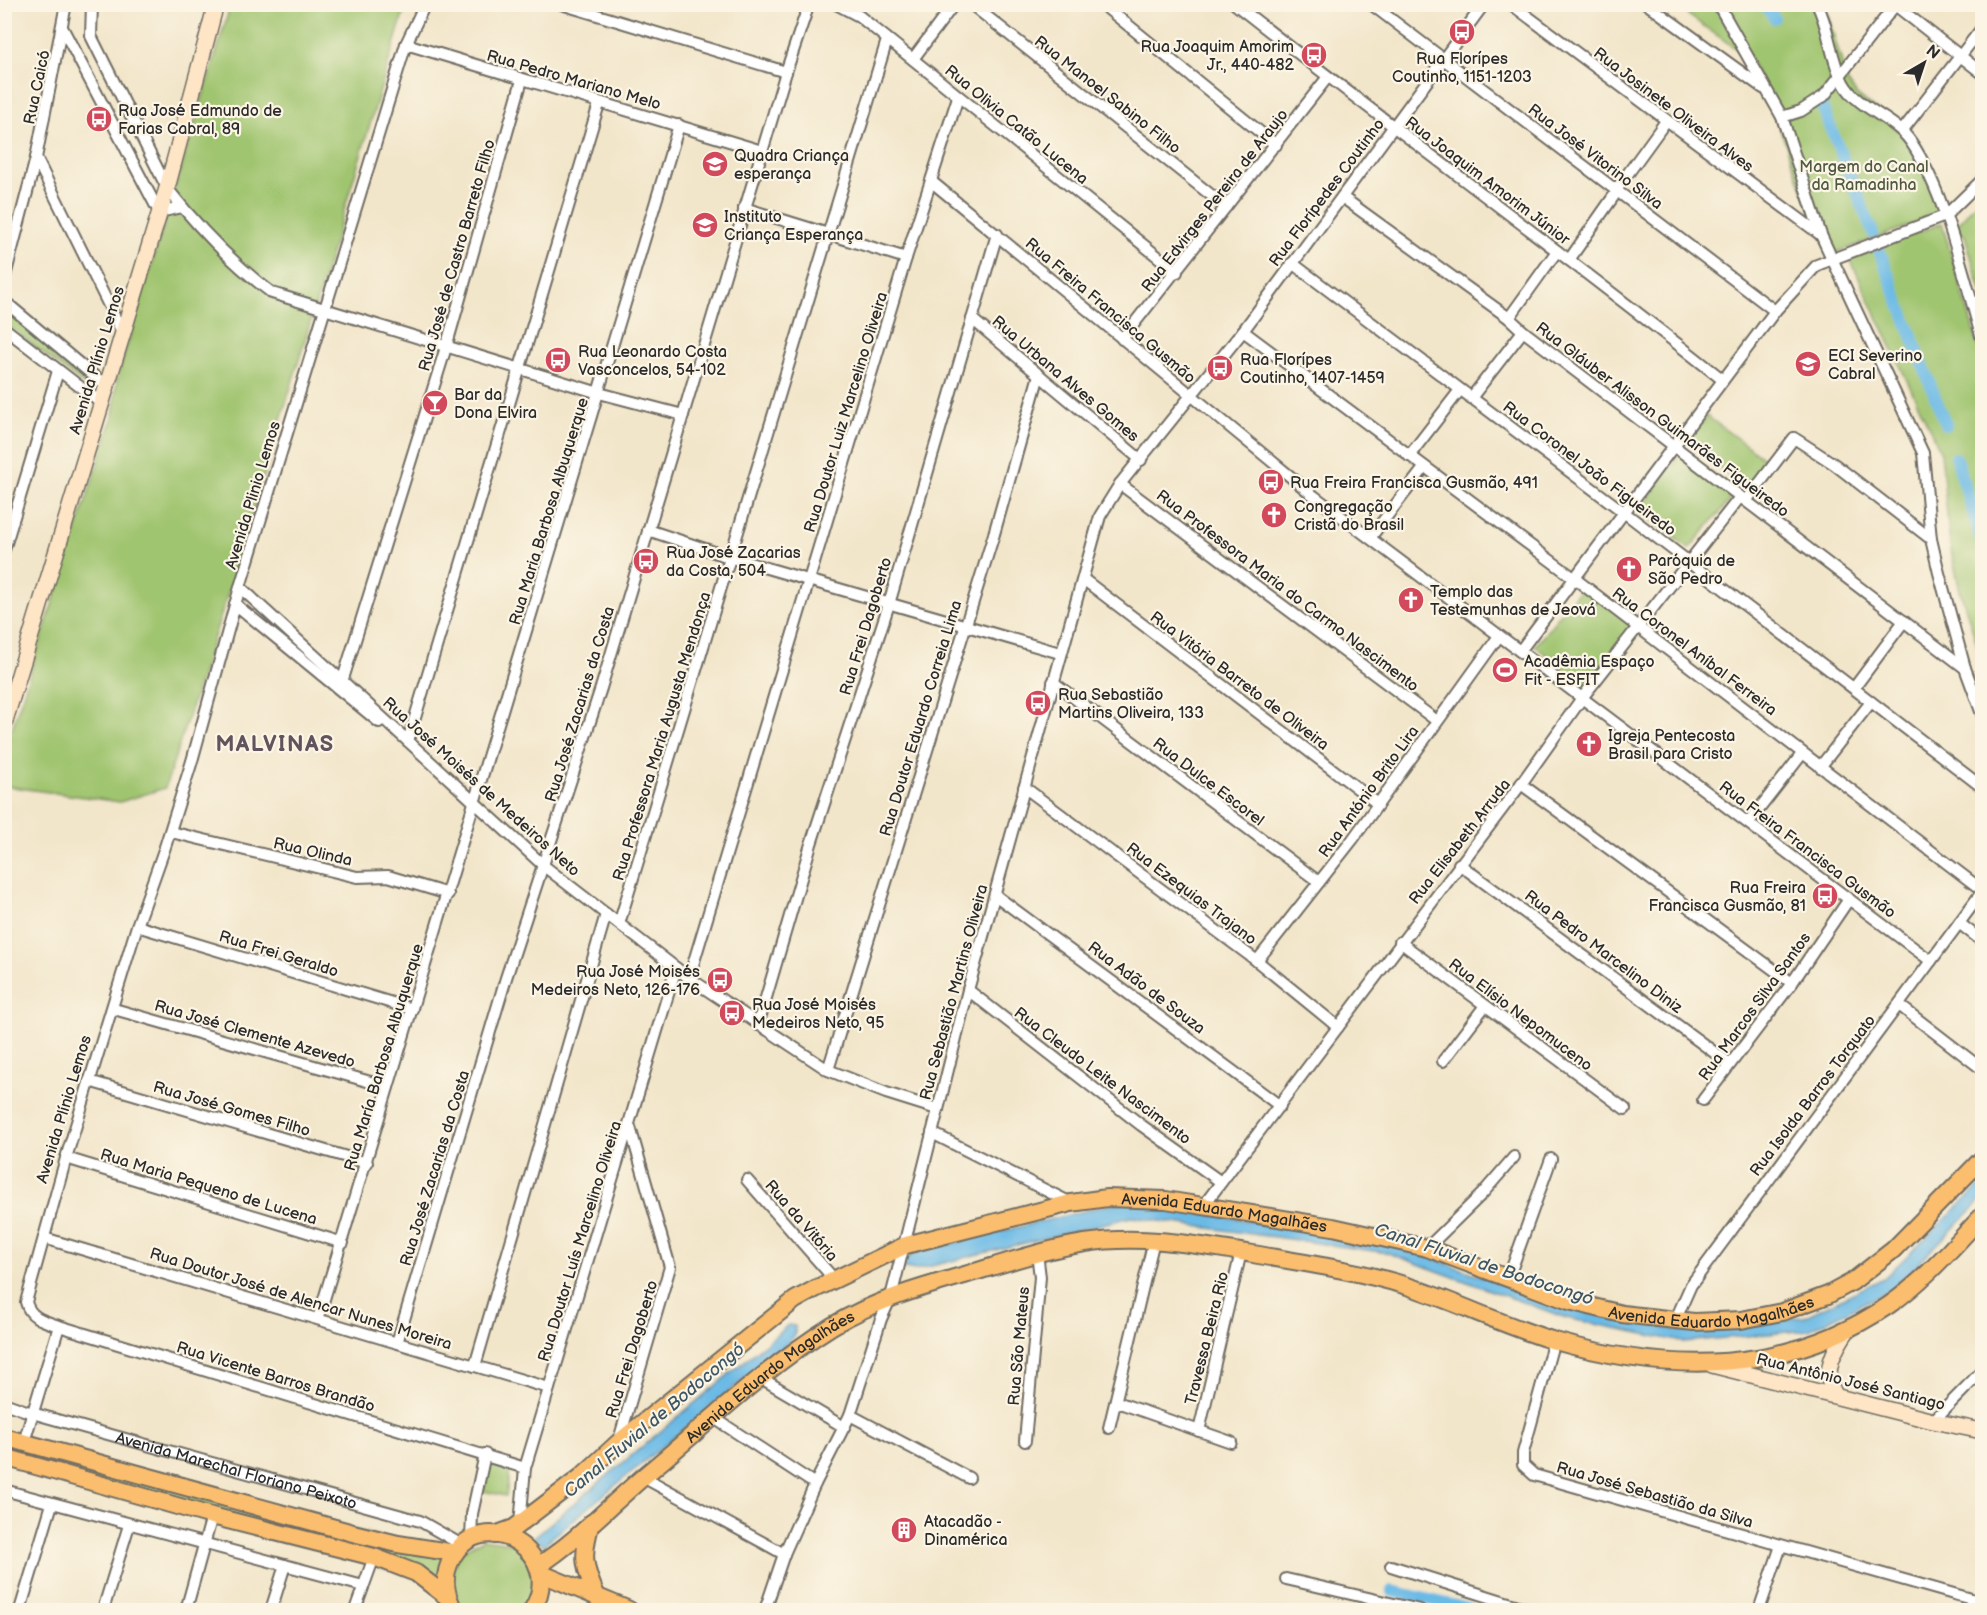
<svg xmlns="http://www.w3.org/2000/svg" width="1987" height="1615" viewBox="0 0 1987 1615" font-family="'Balsamiq Sans',sans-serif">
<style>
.green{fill:#a0c570;stroke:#66784e;stroke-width:1.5}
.water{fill:#6bbae6;stroke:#4b7288;stroke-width:1.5}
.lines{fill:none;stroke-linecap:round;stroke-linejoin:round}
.canal{stroke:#6bbae6;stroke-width:12}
.street-casing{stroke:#716c63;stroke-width:14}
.secondary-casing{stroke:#716c63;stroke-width:18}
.primary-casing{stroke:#716c63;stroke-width:20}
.street{stroke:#fff;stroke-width:10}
.secondary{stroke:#fde5c5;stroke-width:15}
.primary{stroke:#fbbe6e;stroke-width:16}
.labels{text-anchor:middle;stroke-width:4.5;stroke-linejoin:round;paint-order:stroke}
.poi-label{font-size:16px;fill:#2b2b2b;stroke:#fcf5e5;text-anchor:start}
.street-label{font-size:16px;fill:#2b2b2b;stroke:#fcf5e5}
.park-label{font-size:16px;fill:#4e5940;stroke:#fcf5e5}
.water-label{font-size:18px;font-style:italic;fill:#3e5663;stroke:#fcf5e5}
.district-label{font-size:22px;font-weight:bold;letter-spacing:1.5px;fill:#62535d;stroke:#fcf5e5}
</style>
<rect width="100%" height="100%" fill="#fcf5e5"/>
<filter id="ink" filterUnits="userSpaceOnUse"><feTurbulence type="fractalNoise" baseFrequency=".0167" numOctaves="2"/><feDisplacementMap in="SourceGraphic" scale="12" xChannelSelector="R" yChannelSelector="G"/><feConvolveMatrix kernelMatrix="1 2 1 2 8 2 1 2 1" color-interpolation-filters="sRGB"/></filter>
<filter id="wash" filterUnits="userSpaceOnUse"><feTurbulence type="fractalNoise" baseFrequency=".008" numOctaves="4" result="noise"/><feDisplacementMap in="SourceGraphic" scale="24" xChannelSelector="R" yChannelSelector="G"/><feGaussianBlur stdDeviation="1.35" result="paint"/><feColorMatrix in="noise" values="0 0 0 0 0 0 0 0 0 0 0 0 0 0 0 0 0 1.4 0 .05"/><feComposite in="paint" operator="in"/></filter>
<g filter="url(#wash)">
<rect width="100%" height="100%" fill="#f2e6ca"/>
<path class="green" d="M233 4 406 5 235 572 165 788 120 802 5 786V750L113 417 117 379 230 7Z
M1674 5H1715L1742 53Z
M1720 5H1825L1847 81 1859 98 1909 130 1922 146 1944 213 1832 254 1818 232 1765 88Z
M1982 195V294L1965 236 1955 228Z
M1942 223 1982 359V659L1960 591 1950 546 1941 453 1850 259Z
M4 305 98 383 93 392 5 323Z
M1707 416 1770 463 1747 491 1688 441Z
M1682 451 1737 492 1689 549 1639 511Z
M1583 586 1634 626 1587 687 1535 646Z
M4 1439 451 1555 442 1580 433 1583 5 1455Z
M490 1464 510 1469 506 1496 483 1491Z
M483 1539 518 1544 537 1576 529 1610H460L449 1580 458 1553Z"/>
<path class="water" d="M1982 1184V1200L1892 1289 1809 1330 1683 1342 1566 1318 1388 1253 1131 1217 915 1270 901 1267 905 1259 922 1251 1124 1201 1387 1242 1567 1307 1681 1331 1804 1317 1884 1278Z
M788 1325 795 1326V1335L789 1342 543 1545 534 1537Z"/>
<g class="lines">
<path class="canal" d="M1765 4 1774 18
M1820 101 1873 233
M1879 250 1946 425
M1956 458 1982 541
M1392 1591 1473 1610"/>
</g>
</g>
<g filter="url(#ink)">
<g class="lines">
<defs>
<g id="street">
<path d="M92 4 91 36 167 188C197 226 233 264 272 293L599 393 683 415"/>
<path d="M561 4 786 72"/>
<path d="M836 4 859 16 1177 272"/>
<path d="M971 4 1226 207"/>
<path d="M1102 4 1276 145"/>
<path d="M1235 4C1397 132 1563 252 1723 380"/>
<path d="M1371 4 1775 311"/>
<path d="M1511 4 1821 235"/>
<path d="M1647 4 1763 88"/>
<path d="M1718 4 1782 117 1821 235 1923 453 1931 539 1939 573 1965 668 1982 714"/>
<path d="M1817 4C1830 29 1830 59 1843 82 1858 110 1893 116 1911 142 1945 192 1965 280 1982 339"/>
<path d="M1895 5 1982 73"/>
<path d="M63 29 159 212 182 207"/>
<path d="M406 44 425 4"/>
<path d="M913 59 954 4"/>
<path d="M1782 117 1801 111 1824 96 1896 4"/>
<path d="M1902 131 1982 28"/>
<path d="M36 158 123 334"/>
<path d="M932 182 1314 496 1931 961"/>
<path d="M1616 190 1666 121"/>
<path d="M1342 197 1509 318 1523 331 1965 668"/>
<path d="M744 208 906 258"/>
<path d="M1569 260 1618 190"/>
<path d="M1292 263 1625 513 1982 787"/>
<path d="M4 280 36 158 66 4"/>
<path d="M4 301 106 386"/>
<path d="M1509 318 1557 251"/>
<path d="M972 319 1141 460"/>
<path d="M4 328 101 403"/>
<path d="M1243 331 1574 578 1982 890"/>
<path d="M1122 339 1327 78"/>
<path d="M1471 398 1523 331"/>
<path d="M1409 456 1460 390"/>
<path d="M1120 484 1437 721"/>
<path d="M1746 501 1794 438 1834 464 1931 539"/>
<path d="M648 530 732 558 1060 653"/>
<path d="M1370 538 1424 468"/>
<path d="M4 550 58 371"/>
<path d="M1083 579 1378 804"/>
<path d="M240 587 544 866 689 978 828 1070 886 1093 937 1109"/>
<path d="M235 604 379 722"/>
<path d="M1520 651 1775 311 1817 265 1945 216 1982 180"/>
<path d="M343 679 447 344 522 80"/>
<path d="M1053 682 1319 882"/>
<path d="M1854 688 1904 621"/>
<path d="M408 741 599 104"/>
<path d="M1820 767 1871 702"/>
<path d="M1521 784 1792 983"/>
<path d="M1024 787 1257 961 1338 1027"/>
<path d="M1749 822 1802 754"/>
<path d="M171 832 357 877 388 876 448 894"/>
<path d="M1459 864 1730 1064"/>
<path d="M995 895 1280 1106"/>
<path d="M1959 923 1982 941"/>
<path d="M619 924 887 40"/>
<path d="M137 926 412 1009"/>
<path d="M1400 942 1625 1109"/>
<path d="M1257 961 1353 839 1499 636"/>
<path d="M689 978 906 258 958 97"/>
<path d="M968 990 1141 1125 1221 1182"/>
<path d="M1899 1005 1982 1069"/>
<path d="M114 1009 388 1087"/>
<path d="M758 1025 811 844 889 604 997 234"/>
<path d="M1443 1061 1484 1007"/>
<path d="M828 1070 994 534 1039 375"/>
<path d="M89 1081 367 1163"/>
<path d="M1703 1100 1792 983 1849 899"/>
<path d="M932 1133 1071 1203"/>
<path d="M66 1158 343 1243"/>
<path d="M747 1180 834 1279"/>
<path d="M1204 1205 1521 784 1582 698 1740 497"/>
<path d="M44 1238 549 1388"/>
<path d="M1427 1248 1482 1194 1514 1157"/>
<path d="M1508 1279 1551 1159"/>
<path d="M318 1319 679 125"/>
<path d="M1675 1321 1691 1285 1982 892"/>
<path d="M1554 1340 1523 1453V1465L1534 1475 1982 1602"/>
<path d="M397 1343 506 978 601 688 786 72 809 4"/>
<path d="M475 1366 606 914"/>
<path d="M761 1378 844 1427"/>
<path d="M1117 1402 1231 1442"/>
<path id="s1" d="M4 1403 32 1413 420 1521 462 1545"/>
<path d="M850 1415 969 1478"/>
<path d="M714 1418 815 1484"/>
<path d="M1933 1421 1982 1371"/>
<path d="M1109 1428 1154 1240"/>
<path d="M1199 1431 1241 1252"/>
<path d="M619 1440 670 1267 630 1127"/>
<path d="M1025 1441 1040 1277 1037 1253"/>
<path d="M24 1442 59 1326"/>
<path d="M525 1468 59 1326C44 1321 30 1318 26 1302L66 1158 137 926 165 847 192 761 240 587 406 44 762 151"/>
<path d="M643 1477 784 1554"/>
<path d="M4 1490 363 1586"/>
<path d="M520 1524 525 1468 676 968"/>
<path d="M471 1540 472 1514 485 1454"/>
<path d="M1391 1566 1531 1610"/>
<path d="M1286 1579 1420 1610"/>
<path d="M20 1610 52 1504"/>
<path d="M103 1610 129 1525"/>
<path d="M186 1610 212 1516"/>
<path d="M271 1610 285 1565"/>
<path d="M355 1610 374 1557"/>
<path d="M765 1610 784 1554 815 1484 850 1415 881 1319 891 1297 968 990 1100 516 1120 484 1243 331 1484 4"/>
<path d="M1759 1610 1781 1546"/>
</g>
<path id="secondary" d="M4 724 167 188 216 4
M1712 1365 1933 1421 1982 1431
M1836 1396C1820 1373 1835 1348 1849 1328"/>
<g id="primary">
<path d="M4 1437 353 1533 398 1544 455 1553"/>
<path d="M4 1457 212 1516 374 1557 416 1573 447 1597"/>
<path d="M591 1523C581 1556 584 1569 598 1599"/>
<path id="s2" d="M495 1535 514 1528 581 1477 619 1442 755 1332 795 1300 815 1289 906 1245 1071 1203 1107 1198 1166 1200 1333 1227 1427 1248 1569 1301 1622 1314 1694 1322 1741 1320 1782 1312 1828 1295 1852 1282 1893 1250 1982 1159"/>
<path id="s3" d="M538 1566C578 1540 612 1503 649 1472 708 1423 766 1367 832 1326 877 1299 926 1286 975 1272 1011 1261 1047 1249 1085 1243 1141 1234 1198 1245 1253 1254 1304 1263 1355 1270 1404 1285 1455 1301 1504 1326 1555 1341 1671 1374 1786 1375 1889 1305 1924 1281 1953 1247 1982 1216"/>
<path d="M540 1573 629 1610"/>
<path d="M454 1610C445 1593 442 1576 452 1558 482 1503 568 1553 532 1610"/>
</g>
</defs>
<use href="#street" class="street-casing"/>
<use href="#secondary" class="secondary-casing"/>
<use href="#primary" class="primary-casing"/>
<use href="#street" class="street"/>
<use href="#secondary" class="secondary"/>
<use href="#primary" class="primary"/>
</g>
</g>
<defs>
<symbol id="bus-disc" viewBox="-11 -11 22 22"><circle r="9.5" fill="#d1495b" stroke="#fcf5e5"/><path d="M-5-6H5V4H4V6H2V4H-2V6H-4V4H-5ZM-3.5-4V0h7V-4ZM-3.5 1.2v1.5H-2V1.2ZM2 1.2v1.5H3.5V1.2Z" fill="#fff"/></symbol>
<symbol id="school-disc" viewBox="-11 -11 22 22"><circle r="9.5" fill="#d1495b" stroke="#fcf5e5"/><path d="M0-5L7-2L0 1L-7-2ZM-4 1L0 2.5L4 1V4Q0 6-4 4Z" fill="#fff"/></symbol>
<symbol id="bar-disc" viewBox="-11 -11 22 22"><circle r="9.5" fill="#d1495b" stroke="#fcf5e5"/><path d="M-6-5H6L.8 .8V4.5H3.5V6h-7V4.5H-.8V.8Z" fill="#fff"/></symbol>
<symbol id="church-disc" viewBox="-11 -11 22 22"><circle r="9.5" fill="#d1495b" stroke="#fcf5e5"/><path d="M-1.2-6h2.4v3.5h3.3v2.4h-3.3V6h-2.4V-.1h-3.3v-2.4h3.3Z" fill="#fff"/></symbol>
<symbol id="stadium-disc" viewBox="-11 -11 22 22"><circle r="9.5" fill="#d1495b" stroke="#fcf5e5"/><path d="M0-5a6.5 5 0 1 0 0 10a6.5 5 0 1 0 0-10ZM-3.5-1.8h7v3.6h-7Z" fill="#fff"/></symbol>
<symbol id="building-disc" viewBox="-11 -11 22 22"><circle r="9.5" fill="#d1495b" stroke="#fcf5e5"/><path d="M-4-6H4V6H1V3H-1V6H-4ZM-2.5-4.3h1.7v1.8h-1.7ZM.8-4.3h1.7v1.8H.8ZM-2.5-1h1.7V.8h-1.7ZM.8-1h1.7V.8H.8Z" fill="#fff"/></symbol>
</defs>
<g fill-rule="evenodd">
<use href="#bus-disc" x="1447" y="17" width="30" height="30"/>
<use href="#bus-disc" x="1299" y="40" width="30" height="30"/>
<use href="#bus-disc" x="84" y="104" width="30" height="30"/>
<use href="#school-disc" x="700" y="149" width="30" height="30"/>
<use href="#school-disc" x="690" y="210" width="30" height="30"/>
<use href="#bus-disc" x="543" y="345" width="30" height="30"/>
<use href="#school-disc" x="1793" y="349" width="30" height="30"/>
<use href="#bus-disc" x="1205" y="353" width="30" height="30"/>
<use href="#bar-disc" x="420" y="388" width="30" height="30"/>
<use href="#bus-disc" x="1256" y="467" width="30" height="30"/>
<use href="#church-disc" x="1259" y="500" width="30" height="30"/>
<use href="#bus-disc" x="631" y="546" width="30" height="30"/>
<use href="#church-disc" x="1614" y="554" width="30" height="30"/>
<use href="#church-disc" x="1396" y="585" width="30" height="30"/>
<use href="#stadium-disc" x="1490" y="655" width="30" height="30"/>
<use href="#bus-disc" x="1023" y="688" width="30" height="30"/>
<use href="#church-disc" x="1574" y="729" width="30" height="30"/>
<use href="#bus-disc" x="1810" y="881" width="30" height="30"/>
<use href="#bus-disc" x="705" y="965" width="30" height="30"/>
<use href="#bus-disc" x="717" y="998" width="30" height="30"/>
<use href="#building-disc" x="889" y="1515" width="30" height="30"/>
</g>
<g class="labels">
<g class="poi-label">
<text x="1294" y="52" text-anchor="end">Rua Joaquim Amorim<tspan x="1294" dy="18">Jr., 440-482</tspan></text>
<text x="1462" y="64" text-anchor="middle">Rua Florípes<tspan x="1462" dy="18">Coutinho, 1151-1203</tspan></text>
<text x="118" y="116">Rua José Edmundo de<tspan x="118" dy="18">Farias Cabral, 89</tspan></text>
<text x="734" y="161">Quadra Criança<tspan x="734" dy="18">esperança</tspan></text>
<text x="724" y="222">Instituto<tspan x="724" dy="18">Criança Esperança</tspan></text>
<text x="578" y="357">Rua Leonardo Costa<tspan x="578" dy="18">Vasconcelos, 54-102</tspan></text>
<text x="1828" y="361">ECI Severino<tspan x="1828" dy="18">Cabral</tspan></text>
<text x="1240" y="365">Rua Florípes<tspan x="1240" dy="18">Coutinho, 1407-1459</tspan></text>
<text x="454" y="400">Bar da<tspan x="454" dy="18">Dona Elvira</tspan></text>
<text x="1290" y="488">Rua Freira Francisca Gusmão, 491</text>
<text x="1294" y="512">Congregação<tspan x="1294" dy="18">Cristã do Brasil</tspan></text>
<text x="666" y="558">Rua José Zacarias<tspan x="666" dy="18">da Costa, 504</tspan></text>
<text x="1648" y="566">Paróquia de<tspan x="1648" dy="18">São Pedro</tspan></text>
<text x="1430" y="597">Templo das<tspan x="1430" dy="18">Testemunhas de Jeová</tspan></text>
<text x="1524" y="667">Acadêmia Espaço<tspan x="1524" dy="18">Fit - ESFIT</tspan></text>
<text x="1058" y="700">Rua Sebastião<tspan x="1058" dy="18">Martins Oliveira, 133</tspan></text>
<text x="1608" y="741">Igreja Pentecosta<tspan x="1608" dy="18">Brasil para Cristo</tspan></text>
<text x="1806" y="893" text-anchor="end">Rua Freira<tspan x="1806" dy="18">Francisca Gusmão, 81</tspan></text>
<text x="700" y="977" text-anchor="end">Rua José Moisés<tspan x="700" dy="18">Medeiros Neto, 126-176</tspan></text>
<text x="752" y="1010">Rua José Moisés<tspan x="752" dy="18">Medeiros Neto, 95</tspan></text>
<text x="924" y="1527">Atacadão -<tspan x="924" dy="18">Dinamérica</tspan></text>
</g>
<g class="street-label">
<text transform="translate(574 79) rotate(16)" y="6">Rua Pedro Mariano Melo</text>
<text transform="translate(36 87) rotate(-78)" y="6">Rua Caicó</text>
<text transform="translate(1108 94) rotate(38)" y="6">Rua Manoel Sabino Filho</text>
<text transform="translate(1674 109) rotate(37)" y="6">Rua Josinete Oliveira Alves</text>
<text transform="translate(1017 124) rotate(39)" y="6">Rua Olivia Catão Lucena</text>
<text transform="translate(1596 156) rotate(37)" y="6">Rua José Vitorino Silva</text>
<text transform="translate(1488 180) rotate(37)" y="6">Rua Joaquim Amorim Júnior</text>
<text transform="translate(1326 192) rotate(-53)" y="6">Rua Florípedes Coutinho</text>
<text transform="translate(1214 200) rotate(-52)" y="6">Rua Edvirges Pereira de Araujo</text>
<text transform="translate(456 255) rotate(-74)" y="6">Rua José de Castro Barreto Filho</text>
<text transform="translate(1111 310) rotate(40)" y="6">Rua Freira Francisca Gusmão</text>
<text transform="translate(96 360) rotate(-73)" y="6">Avenida Plínio Lemos</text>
<text transform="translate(1066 378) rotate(40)" y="6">Rua Urbana Alves Gomes</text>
<text transform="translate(845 412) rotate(-73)" y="6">Rua Doutor Luiz Marcelino Oliveira</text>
<text transform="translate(1663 419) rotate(37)" y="6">Rua Gláuber Alisson Guimarães Figueiredo</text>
<text transform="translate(1590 468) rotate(37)" y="6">Rua Coronel João Figueiredo</text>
<text transform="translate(252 495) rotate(-73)" y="6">Avenida Plinio Lemos</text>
<text transform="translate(548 511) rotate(-73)" y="6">Rua Maria Barbosa Albuquerque</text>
<text transform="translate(1288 590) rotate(37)" y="6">Rua Professora Maria do Carmo Nascimento</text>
<text transform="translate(865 626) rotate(-73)" y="6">Rua Frei Dagoberto</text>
<text transform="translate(1695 651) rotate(37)" y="6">Rua Coronel Aníbal Ferreira</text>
<text transform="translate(1240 680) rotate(37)" y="6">Rua Vitória Barreto de Oliveira</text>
<text transform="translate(579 704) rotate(-73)" y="6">Rua José Zacarias da Costa</text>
<text transform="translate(920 718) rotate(-73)" y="6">Rua Doutor Eduardo Correia Lima</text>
<text transform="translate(661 736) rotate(-73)" y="6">Rua Professora Maria Augusta Mendonça</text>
<text transform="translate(1209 781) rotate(37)" y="6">Rua Dulce Escorel</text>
<text transform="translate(482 786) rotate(42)" y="6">Rua José Moisés de Medeiros Neto</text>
<text transform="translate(1368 791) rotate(-54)" y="6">Rua António Brito Lira</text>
<text transform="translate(1459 841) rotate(-52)" y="6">Rua Elisabeth Arruda</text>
<text transform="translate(1808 849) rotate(37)" y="6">Rua Freira Francisca Gusmão</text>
<text transform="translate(313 851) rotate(13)" y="6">Rua Olinda</text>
<text transform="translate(1192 893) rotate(37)" y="6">Rua Ezequias Trajano</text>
<text transform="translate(1604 951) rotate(37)" y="6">Rua Pedro Marcelino Diniz</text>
<text transform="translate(279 953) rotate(17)" y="6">Rua Frei Geraldo</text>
<text transform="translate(1147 987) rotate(37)" y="6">Rua Adão de Souza</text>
<text transform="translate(953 992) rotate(-75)" y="6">Rua Sebastião Martins Oliveira</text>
<text transform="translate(1754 1006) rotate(-54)" y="6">Rua Marcos Silva Santos</text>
<text transform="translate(1521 1014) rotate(37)" y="6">Rua Elísio Nepomuceno</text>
<text transform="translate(255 1033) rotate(16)" y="6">Rua José Clemente Azevedo</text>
<text transform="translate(383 1057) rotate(-73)" y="6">Rua María Barbosa Albuquerque</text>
<text transform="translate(1103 1075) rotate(37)" y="6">Rua Cleudo Leite Nascimento</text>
<text transform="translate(1812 1095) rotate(-53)" y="6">Rua Isolda Barros Torquato</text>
<text transform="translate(232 1108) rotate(16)" y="6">Rua José Gomes Filho</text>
<text transform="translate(63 1109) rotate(-73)" y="6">Avenida Plínio Lemos</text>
<text transform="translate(434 1168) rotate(-73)" y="6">Rua José Zacarias da Costa</text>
<text transform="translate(209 1186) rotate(17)" y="6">Rua Maria Pequeno de Lucena</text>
<text dy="6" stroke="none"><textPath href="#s2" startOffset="831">Avenida Eduardo Magalhães</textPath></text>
<text transform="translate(802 1220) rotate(49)" y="6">Rua da Vitória</text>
<text transform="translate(579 1241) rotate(-73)" y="6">Rua Doutor Luís Marcelino Oliveira</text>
<text transform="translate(301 1298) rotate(17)" y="6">Rua Doutor José de Alencar Nunes Moreira</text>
<text dy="6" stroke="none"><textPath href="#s2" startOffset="1334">Avenida Eduardo Magalhães</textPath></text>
<text transform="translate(1206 1338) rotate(-76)" y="6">Travessa Beira Rio</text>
<text transform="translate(1018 1346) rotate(-85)" y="6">Rua São Mateus</text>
<text transform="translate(631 1349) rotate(-73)" y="6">Rua Frei Dagoberto</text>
<text transform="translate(276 1376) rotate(17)" y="6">Rua Vicente Barros Brandão</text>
<text dy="6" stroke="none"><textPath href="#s3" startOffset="300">Avenida Eduardo Magalhães</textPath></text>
<text transform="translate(1851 1381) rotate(14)" y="6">Rua Antônio José Santiago</text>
<text dy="6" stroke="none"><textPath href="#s1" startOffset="242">Avenida Marechal Floriano Peixoto</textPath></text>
<text transform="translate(1655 1494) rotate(16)" y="6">Rua José Sebastião da Silva</text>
</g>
<g class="park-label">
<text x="1864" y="172">Margem do Canal<tspan x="1864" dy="18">da Ramadinha</tspan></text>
</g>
<g class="water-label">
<text transform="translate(1484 1264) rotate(18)" y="6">Canal Fluvial de Bodocongó</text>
<text transform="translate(654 1420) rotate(-40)" y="6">Canal Fluvial de Bodocongó</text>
</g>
<g class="district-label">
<text x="275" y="751">MALVINAS</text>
</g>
</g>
<rect width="1987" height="1615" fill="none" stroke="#fcf5e5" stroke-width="24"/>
<g transform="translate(1924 63) rotate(39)" stroke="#fcf5e5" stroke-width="4.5" paint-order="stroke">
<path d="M0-4.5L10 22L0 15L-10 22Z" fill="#2b2b2b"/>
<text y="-9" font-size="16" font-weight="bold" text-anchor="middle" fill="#2b2b2b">N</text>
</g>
</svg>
